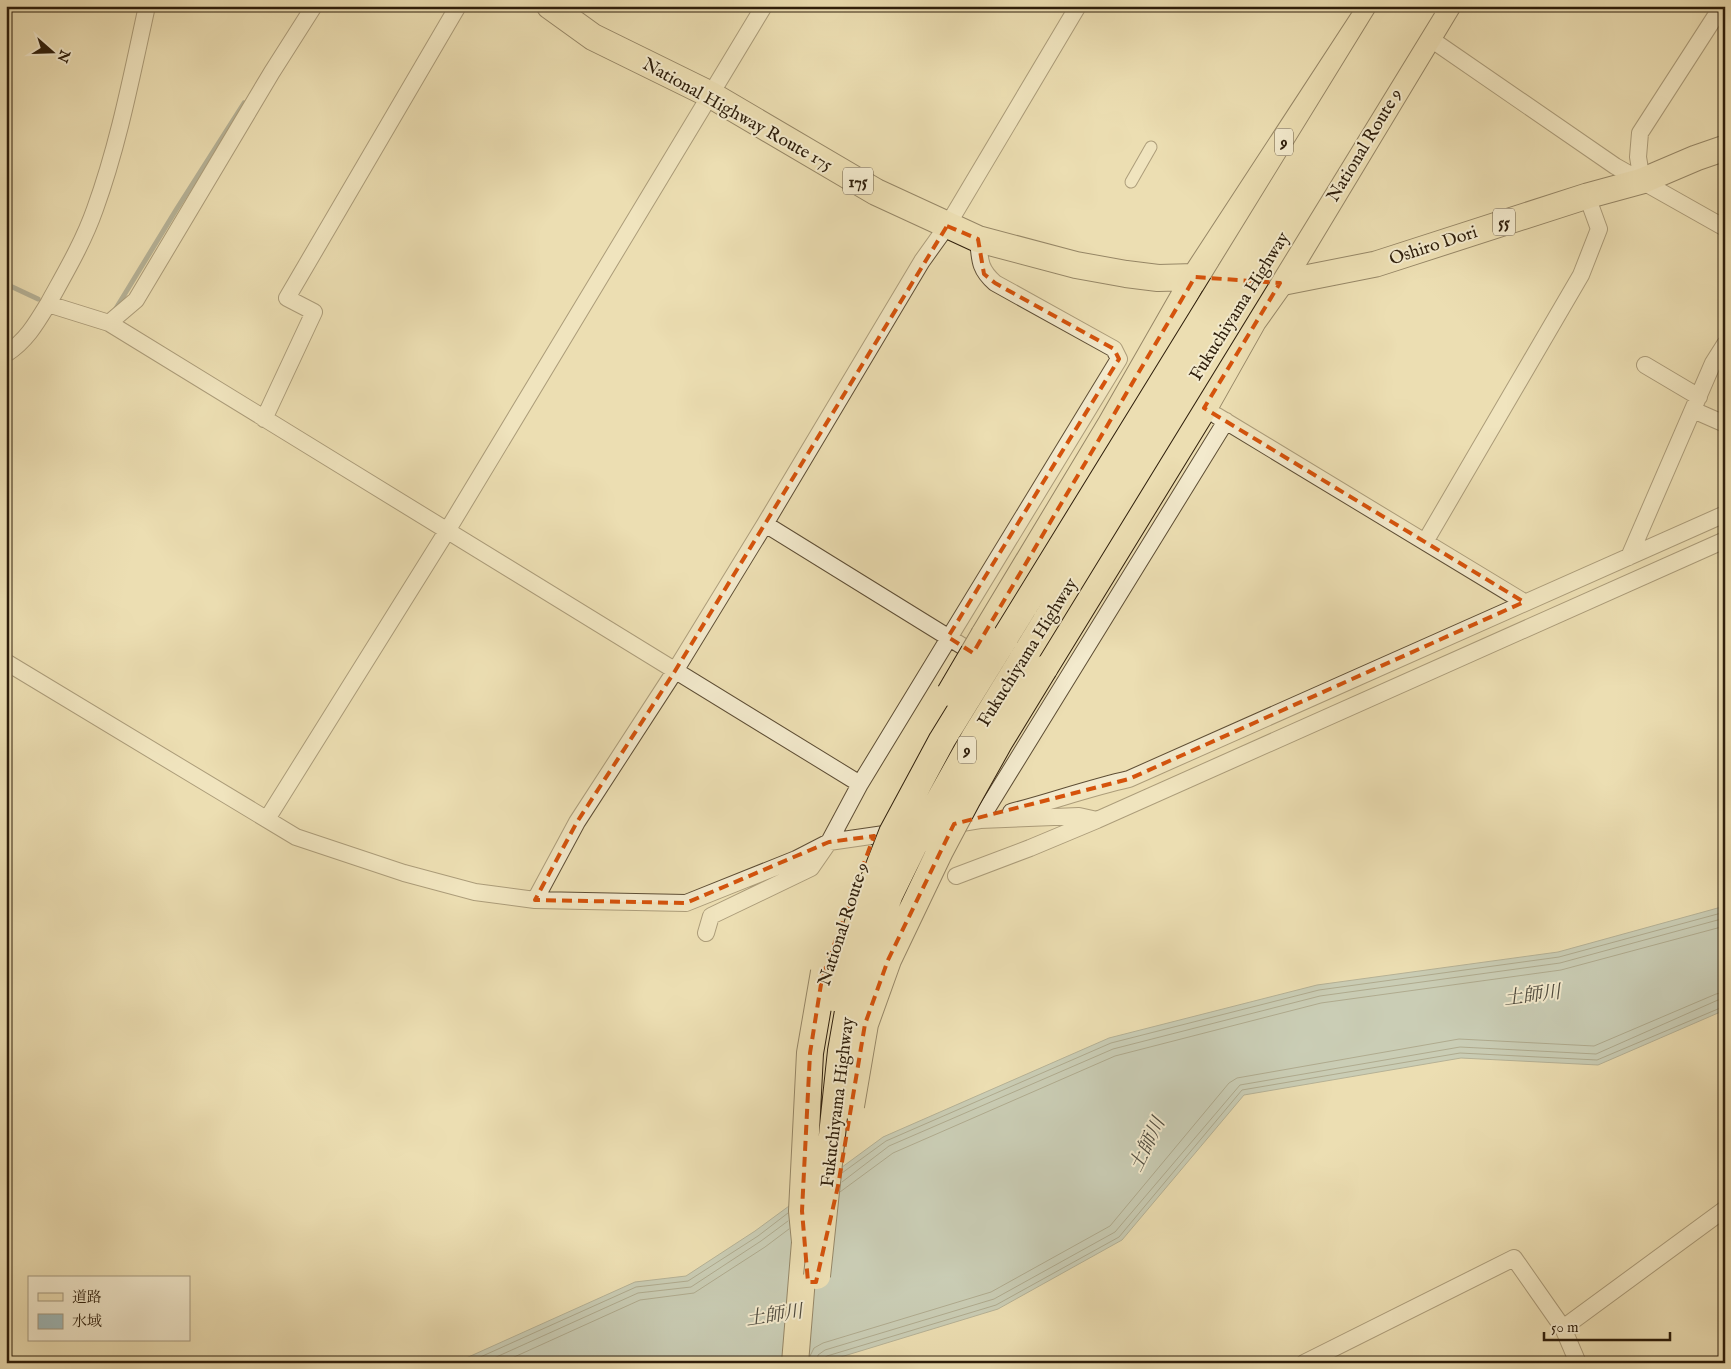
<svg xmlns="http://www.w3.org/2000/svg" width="1731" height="1369" viewBox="0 0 1731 1369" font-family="'IM FELL English','Noto Serif JP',serif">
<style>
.water{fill:#9fb9b9;stroke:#727b73}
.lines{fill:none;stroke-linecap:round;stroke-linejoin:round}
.shore{stroke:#666c62;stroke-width:1}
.stream{stroke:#727b73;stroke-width:5}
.pedestrian-casing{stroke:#5e4e35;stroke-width:13}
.minor-casing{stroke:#5e4e35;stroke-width:18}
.primary-casing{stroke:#2e1e0b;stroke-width:27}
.trunk-casing{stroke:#2e1e0b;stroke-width:28}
.pedestrian{stroke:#f3eacd;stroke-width:11}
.minor{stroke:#f3eacd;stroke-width:16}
.primary{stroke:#ecdeb2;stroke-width:25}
.trunk{stroke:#ecdeb2;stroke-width:26}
.trunk-bridge-casing{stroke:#2e1e0b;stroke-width:28;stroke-linecap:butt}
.trunk-bridge{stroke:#ecdeb2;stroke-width:26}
.marked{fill:none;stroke:#d5530c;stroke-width:4;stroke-dasharray:10 6;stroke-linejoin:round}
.labels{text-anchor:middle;stroke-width:4;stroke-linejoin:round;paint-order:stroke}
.shield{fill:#f3eacd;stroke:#695b45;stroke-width:1}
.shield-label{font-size:16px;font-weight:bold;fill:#2e1e0b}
.street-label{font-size:18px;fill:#2e1e0b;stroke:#f3eacd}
.water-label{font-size:19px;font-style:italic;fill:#504c3f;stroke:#f3eacd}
</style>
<rect width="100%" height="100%" fill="#ecdeb2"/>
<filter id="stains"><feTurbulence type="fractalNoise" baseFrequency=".004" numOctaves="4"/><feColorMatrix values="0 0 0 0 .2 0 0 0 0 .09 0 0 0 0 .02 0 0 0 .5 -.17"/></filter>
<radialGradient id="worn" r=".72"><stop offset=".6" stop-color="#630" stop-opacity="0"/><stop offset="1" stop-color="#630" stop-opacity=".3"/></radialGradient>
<path class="water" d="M1725 906V1010L1598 1065 1461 1058 1244 1095 1122 1240 998 1309 821 1363H455L635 1282 686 1276 755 1231 883 1137 1109 1038 1317 985 1558 952Z"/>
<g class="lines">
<path class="shore" d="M842 1173 886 1141 1111 1043 1319 990 1559 957 1725 912
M842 1182 889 1146 1113 1049 1320 996 1560 963 1725 918
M840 1192 893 1153 1115 1056 1321 1003 1561 970 1725 926
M810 1356 814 1348 823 1343 991 1292 1110 1226 1229 1083 1237 1078 1459 1039 1594 1046 1716 994 1725 992
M467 1363 636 1287 688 1281 758 1236 788 1213
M483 1363 638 1293 691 1287 761 1241 788 1221
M501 1363 640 1300 694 1293 765 1247 789 1229
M817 1363 818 1355 825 1350 994 1299 1115 1232 1240 1085 1460 1047 1596 1054 1718 1000 1725 999
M823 1363 824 1358 827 1356 996 1305 1119 1237 1242 1090 1460 1053 1597 1060 1725 1006"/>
<path class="stream" d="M6 284 38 299
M115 310 176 210 244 103"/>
<defs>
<path id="pedestrian" d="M1131 182 1151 147"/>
<path id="minor" d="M1422 33 1615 166 1725 228
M1642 181 1638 157 1640 133 1722 6
M48 304C65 273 83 243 95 209 119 143 132 74 147 6
M109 323 136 300 272 72 314 6
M6 354C26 341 36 324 48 304L109 323 860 784
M1645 365 1699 397
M1693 410 1725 424
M1217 416 1524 602
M264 419 314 312 287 298 458 6
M765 524 980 657
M1425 542 1581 275 1599 229 1587 196
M1629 557 1713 363 1725 344
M6 662 296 837 404 873 475 892 535 900 686 903 796 859 829 842 898 832
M1011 812C1050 802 1089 788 1129 779L1725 514
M267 819 447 531 764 6
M980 820 1226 421
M950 825 980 820 1079 816 1097 820
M956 876 1030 848 1097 820 1725 540
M535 900 577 822 675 671 765 524 922 261 947 226 1078 6
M706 933 711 916 811 868 829 842 860 784 1119 359 1114 349 995 283C979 269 980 260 978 239
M1563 1328 1725 1209
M1304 1363 1514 1258 1563 1328 1578 1363"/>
<path id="primary" d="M1280 283 1376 264 1587 196 1642 181 1696 158 1725 148"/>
<path id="trunk" d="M550 6 593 37 711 95 876 192 978 239 1076 265 1126 274 1158 278 1195 277 1280 283
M984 635 1111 424 1195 277 1372 6
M1044 669 1204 408 1253 321 1280 283 1447 6
M795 1363 805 1242"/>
</defs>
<use href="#pedestrian" class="pedestrian-casing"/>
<use href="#minor" class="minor-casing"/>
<use href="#primary" class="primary-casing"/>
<use href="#trunk" class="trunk-casing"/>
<use href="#pedestrian" class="pedestrian"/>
<use href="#minor" class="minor"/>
<use href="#primary" class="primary"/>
<use href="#trunk" class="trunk"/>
<defs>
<path id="trunk-bridge" d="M950 693 984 635
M834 998 863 907 892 833 942 740 1394 6
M851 1106 865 1024 888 960 940 851 967 800 1000 741 1044 669
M805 1242 802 1211 810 1053 824 972
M817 1276 841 1051 850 1000 890 894 913 847 974 738 1423 6"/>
</defs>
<use href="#trunk-bridge" class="trunk-bridge-casing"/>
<use href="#trunk-bridge" class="trunk-bridge"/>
</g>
<path d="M0 0H1731V1369H0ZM947 226 978 239 984 274 995 283 1114 349 1119 359 948 637 973 653 1195 277 1280 283 1204 408 1524 602 1129 779 954 824 888 960 865 1024 838 1186 816 1282H808L802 1211 810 1053 822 978 874 836 829 842 686 903 535 900 577 822 675 671Z" fill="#ecdeb2" fill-opacity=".55" fill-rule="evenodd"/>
<path class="marked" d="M947 226 978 239 984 274 995 283 1114 349 1119 359 948 637 973 653 1195 277 1280 283 1204 408 1524 602 1129 779 954 824 888 960 865 1024 838 1186 816 1282H808L802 1211 810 1053 822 978 874 836 829 842 686 903 535 900 577 822 675 671Z"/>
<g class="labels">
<g class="shield">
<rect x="1275" y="128.5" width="18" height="27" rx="4"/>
<rect x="843" y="167.5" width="30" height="27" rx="4"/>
<rect x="1493" y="208.5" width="22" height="27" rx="4"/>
<rect x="958" y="736.5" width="18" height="27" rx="4"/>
</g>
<g class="shield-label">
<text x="1284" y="148">9</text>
<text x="858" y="187">175</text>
<text x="1504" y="228">55</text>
<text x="967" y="756">9</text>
</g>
<g class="street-label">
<text transform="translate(738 114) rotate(29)" y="6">National Highway Route 175</text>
<text transform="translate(1364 145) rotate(-59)" y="6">National Route 9</text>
<text transform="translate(1433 245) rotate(-18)" y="6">Oshiro Dori</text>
<text transform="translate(1239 306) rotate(-58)" y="6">Fukuchiyama Highway</text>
<text transform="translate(1027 652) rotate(-58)" y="6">Fukuchiyama Highway</text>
<text transform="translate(843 924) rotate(-72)" y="6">National Route 9</text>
<text transform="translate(837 1102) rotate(-83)" y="6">Fukuchiyama Highway</text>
</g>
<g class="water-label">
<text transform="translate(1532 994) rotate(-7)" y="7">土師川</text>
<text transform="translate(1146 1144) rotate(-64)" y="7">土師川</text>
<text transform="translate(774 1314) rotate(-8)" y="7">土師川</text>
</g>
</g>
<rect width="1731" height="1369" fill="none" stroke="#ecdeb2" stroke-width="25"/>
<rect x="8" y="8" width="1716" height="1354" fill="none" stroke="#2e1e0b" stroke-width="2.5"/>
<rect x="12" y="12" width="1706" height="1344" fill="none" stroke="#2e1e0b"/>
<rect x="28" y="1276" width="162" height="65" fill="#f3eacd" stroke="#a4987f"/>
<rect x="38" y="1293" width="25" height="8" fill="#ecdeb2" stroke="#a4987f"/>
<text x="72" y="1302" font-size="15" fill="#2e1e0b">道路</text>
<rect x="38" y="1314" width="25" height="15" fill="#9fb9b9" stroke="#a4987f"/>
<text x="72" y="1326" font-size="15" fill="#2e1e0b">水域</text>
<g transform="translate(52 52) rotate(110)" stroke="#f3eacd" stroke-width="4" paint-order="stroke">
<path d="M0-4L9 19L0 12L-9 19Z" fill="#2e1e0b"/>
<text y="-8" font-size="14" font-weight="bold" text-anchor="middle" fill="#2e1e0b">N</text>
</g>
<path d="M1544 1332v8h126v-8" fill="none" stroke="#2e1e0b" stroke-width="2.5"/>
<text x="1551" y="1332" font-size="15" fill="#2e1e0b" stroke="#f3eacd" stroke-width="4" paint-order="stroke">50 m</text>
<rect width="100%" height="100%" filter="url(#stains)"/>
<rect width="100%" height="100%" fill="url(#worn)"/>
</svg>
